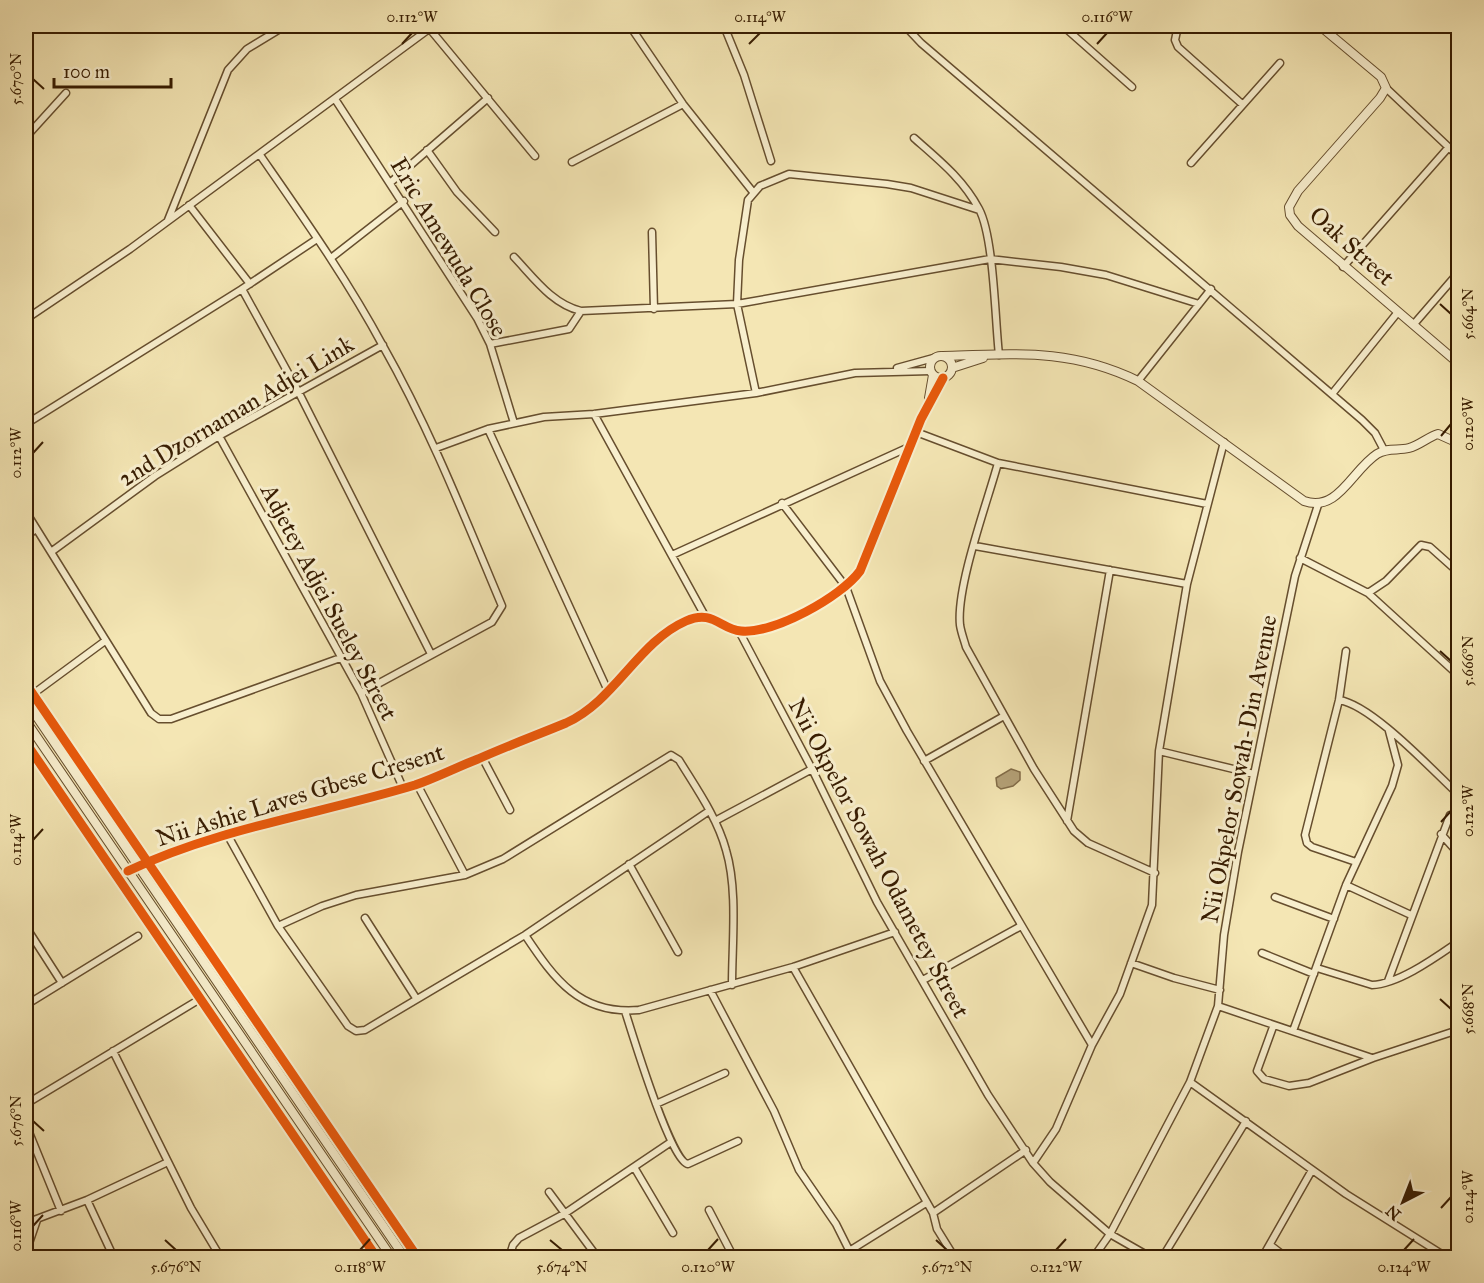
<svg xmlns="http://www.w3.org/2000/svg" width="1484" height="1283" viewBox="0 0 1484 1283" font-family="'IM FELL Great Primer',serif">
<style>
.water{fill:#b4a177;stroke:#826c48;stroke-width:1.5}
.lines{fill:none;stroke-linecap:round;stroke-linejoin:round}
.minor-casing{stroke:#664e2e;stroke-width:9}
.tertiary-casing{stroke:#664e2e;stroke-width:10}
.minor{stroke:#f8efce;stroke-width:6}
.tertiary{stroke:#f8efce;stroke-width:8}
.cycleway-casing{stroke:#f8efce;stroke-width:13}
.cycleway{stroke:#e8590c;stroke-width:9}
.ticks{fill:none;stroke:#371c01;stroke-width:2}
.labels{text-anchor:middle;stroke-width:6;stroke-linejoin:round;paint-order:stroke}
.street-label{font-size:24px;fill:#371c01;stroke:#f8efce}
.neatline{fill:none;stroke:#371c01;stroke-width:2}
.ticks-label{font-size:15px;text-anchor:middle;fill:#371c01}
</style>
<rect width="100%" height="100%" fill="#f4e6b4"/>
<filter id="stains"><feTurbulence type="fractalNoise" baseFrequency=".00333" numOctaves="4"/><feColorMatrix values="0 0 0 0 .2 0 0 0 0 .09 0 0 0 0 .02 0 0 0 .5 -.17"/></filter>
<radialGradient id="worn" r=".72"><stop offset=".6" stop-color="#630" stop-opacity="0"/><stop offset="1" stop-color="#630" stop-opacity=".3"/></radialGradient>
<path class="water" d="M1011 769 1020 772V780L1013 786 1001 789 997 786 996 778Z"/>
<g class="lines">
<defs>
<path id="minor" d="M630 26 683 104 753 192
M724 26 744 75 771 161
M905 26 921 43 1362 420 1375 433 1384 450
M1063 26 1132 87
M1178 26 1175 40 1178 47 1242 104
M429 28 535 156
M1386 88 1458 156
M335 99 477 318 490 344 514 423
M26 137 66 93
M914 138C939 160 963 179 979 209 994 237 995 320 999 355
M427 150 457 192 495 232
M260 155C303 217 347 279 383 346 430 429 465 518 502 606L492 622 361 693
M572 162 683 104
M1191 163 1280 63
M391 182 488 98
M189 205 250 284
M168 220 228 70 247 49 285 26
M652 232 654 309
M514 257C534 278 552 304 581 311L737 304 990 259 1061 267 1106 275 1199 304
M331 258 404 201
M1343 267 1448 148
M242 289 298 391 431 654
M26 319 130 249 433 26
M1414 324 1458 273
M490 344 569 329 581 311
M897 368 937 357
M1138 381 1211 289
M756 393 737 304 739 260 748 200 760 186 789 174 887 184 911 188 979 210
M1332 394 1398 312
M594 414 705 616
M26 424 242 289 317 239
M488 429 608 691
M916 432 998 463 1207 504
M219 436 361 693 403 788
M436 448 488 429 544 417 594 414 756 393 855 373 931 371
M998 463C987 503 956 587 960 625 961 632 964 640 966 647L1034 769 1074 831 1088 843 1155 873
M782 503 846 587 880 681 907 731 1092 1045
M1318 505 1295 576 1238 852 1224 935 1218 1006 1190 1082 1346 1194 1448 1258
M26 512 151 713 159 719H171L343 657
M26 536 36 529
M975 546 1187 584
M51 552 155 476 219 436 383 345
M672 555 909 447
M1300 558 1368 593 1458 675
M1368 593 1386 581 1421 545 1430 547 1458 572
M739 631 812 769 877 902 988 1095 1033 1163 1050 1182 1110 1234 1152 1258
M1346 651 1339 700 1305 835 1307 843 1312 847 1356 862
M26 684 418 1258
M33 694 105 641
M1339 700C1372 705 1432 770 1458 794
M26 743 377 1258
M1159 751 1254 774
M482 757 510 810
M924 761 1004 716
M417 784 465 875
M715 821 812 769
M1067 821 1110 570
M227 834 278 926 348 1026 356 1031 365 1030 525 935 709 811
M1441 834 1458 853
M629 864 678 952
M1346 885 1411 915
M1275 897 1334 919
M365 918 416 998
M278 926 322 906 356 895 465 875 503 859 671 755 679 760C696 788 717 817 726 850 738 890 732 943 732 985
M26 927 62 983
M525 935C555 980 580 1015 639 1010L793 967 895 932
M1262 953 1314 974
M1131 963 1174 978 1220 990
M793 967 933 1213 937 1229 955 1258
M1317 968 1372 985C1399 984 1436 957 1458 942
M923 980 1021 926
M1388 981 1450 815
M710 990 774 1111 799 1170 836 1224 849 1250
M26 1005 138 936
M1218 1006 1372 1058
M625 1011C632 1033 671 1162 688 1164L738 1141
M1273 1027 1257 1071 1264 1079 1289 1086 1309 1083 1373 1058 1455 1031
M1293 1031 1346 885 1392 786 1398 765 1389 731
M113 1051 191 1208 221 1258
M26 1104 200 999
M656 1104 725 1073
M26 1125 61 1211
M1033 1163 1056 1129 1092 1045 1120 994 1152 905 1159 751 1187 584 1224 442
M634 1167 673 1233
M549 1192 598 1258
M87 1200 114 1258
M709 1210 734 1258
M933 1213 1026 1150
M26 1223 87 1200 168 1162
M1270 1245 1287 1258
M26 1252 37 1220
M509 1258 513 1245 519 1238 564 1214 671 1142
M838 1258 926 1203
M1093 1258 1110 1234 1190 1082
M1162 1258 1246 1121
M1262 1258 1312 1170"/>
<path id="tertiary" d="M1320 26 1381 77 1386 88 1380 98 1298 191 1289 207 1290 215 1298 226 1458 363
M930 367a11 11 0 1 1 22 0a11 11 0 1 1-22 0Z
M943 356C1016 354 1070 348 1138 381L1304 501C1338 513 1352 470 1377 454 1388 447 1398 451 1409 448 1420 445 1428 437 1438 434L1458 443
M952 368 983 358
M929 398 933 375
M26 701 405 1258
M26 721 392 1258
M128 871C219 828 319 814 415 785 436 778 457 767 478 759 507 746 537 735 566 723 615 701 638 642 686 621 713 609 720 629 741 631 774 634 841 597 860 571L921 419 943 378"/>
</defs>
<use href="#minor" class="minor-casing"/>
<use href="#tertiary" class="tertiary-casing"/>
<use href="#minor" class="minor"/>
<use href="#tertiary" class="tertiary"/>
<defs>
<path id="cycleway" d="M26 684 418 1258
M26 743 377 1258
M128 871C219 828 319 814 415 785 436 778 457 767 478 759 507 746 537 735 566 723 615 701 638 642 686 621 713 609 720 629 741 631 774 634 841 597 860 571L921 419 943 378"/>
</defs>
<use href="#cycleway" class="cycleway-casing"/>
<use href="#cycleway" class="cycleway"/>
</g>
<path class="ticks" d="M402 44 412 33M749 44 760 33M1097 44 1107 33M33 79 44 89M1440 304 1451 314M1441 436 1451 424M33 453 43 442M1440 651 1451 661M1441 822 1451 811M33 840 43 829M1440 999 1451 1009M33 1121 44 1131M1441 1208 1451 1197M33 1226 43 1215M165 1240 176 1250M550 1240 562 1250M936 1240 947 1250M360 1250 370 1239M708 1250 718 1239M1056 1250 1066 1239M1404 1250 1414 1239"/>
<g class="labels">
<g class="street-label">
<text transform="translate(1352 246) rotate(42)" y="8">Oak Street</text>
<text transform="translate(449 247) rotate(59)" y="8">Eric Amewuda Close</text>
<text transform="translate(236 411) rotate(-31)" y="8">2nd Dzornaman Adjei Link</text>
<text transform="translate(329 602) rotate(62)" y="8">Adjetey Adjei Sueley Street</text>
<text transform="translate(1239 769) rotate(-79)" y="8">Nii Okpelor Sowah-Din Avenue</text>
<text transform="translate(300 795) rotate(-17)" y="8">Nii Ashie Laves Gbese Cresent</text>
<text transform="translate(879 858) rotate(62)" y="8">Nii Okpelor Sowah Odametey Street</text>
</g>
</g>
<rect width="1484" height="1283" fill="none" stroke="#f4e6b4" stroke-width="66"/>
<g transform="translate(1403 1202) rotate(222)" stroke="#f8efce" stroke-width="4.5" paint-order="stroke">
<path d="M0-4.5L10 22L0 15L-10 22Z" fill="#371c01"/>
<text y="-9" font-size="16" font-weight="bold" text-anchor="middle" fill="#371c01">N</text>
</g>
<path d="M54 78v9h117v-9" fill="none" stroke="#371c01" stroke-width="3"/>
<text x="63" y="78" font-size="18" fill="#371c01" stroke="#f8efce" stroke-width="4.5" paint-order="stroke">100 m</text>
<rect x="33" y="33" width="1418" height="1217" class="neatline"/>
<g class="ticks-label">
<text x="412" y="22">0.112°W</text>
<text x="760" y="22">0.114°W</text>
<text x="1107" y="22">0.116°W</text>
<text transform="translate(16 79) rotate(-90)" y="5">5.670°N</text>
<text transform="translate(1468 314) rotate(-90)" y="5">5.664°N</text>
<text transform="translate(1468 424) rotate(-90)" y="5">0.120°W</text>
<text transform="translate(16 453) rotate(-90)" y="5">0.112°W</text>
<text transform="translate(1468 661) rotate(-90)" y="5">5.666°N</text>
<text transform="translate(1468 811) rotate(-90)" y="5">0.122°W</text>
<text transform="translate(16 840) rotate(-90)" y="5">0.114°W</text>
<text transform="translate(1468 1009) rotate(-90)" y="5">5.668°N</text>
<text transform="translate(16 1121) rotate(-90)" y="5">5.676°N</text>
<text transform="translate(1468 1197) rotate(-90)" y="5">0.124°W</text>
<text transform="translate(16 1226) rotate(-90)" y="5">0.116°W</text>
<text x="176" y="1272">5.676°N</text>
<text x="360" y="1272">0.118°W</text>
<text x="562" y="1272">5.674°N</text>
<text x="708" y="1272">0.120°W</text>
<text x="947" y="1272">5.672°N</text>
<text x="1056" y="1272">0.122°W</text>
<text x="1404" y="1272">0.124°W</text>
</g>
<rect width="100%" height="100%" filter="url(#stains)"/>
<rect width="100%" height="100%" fill="url(#worn)"/>
</svg>
